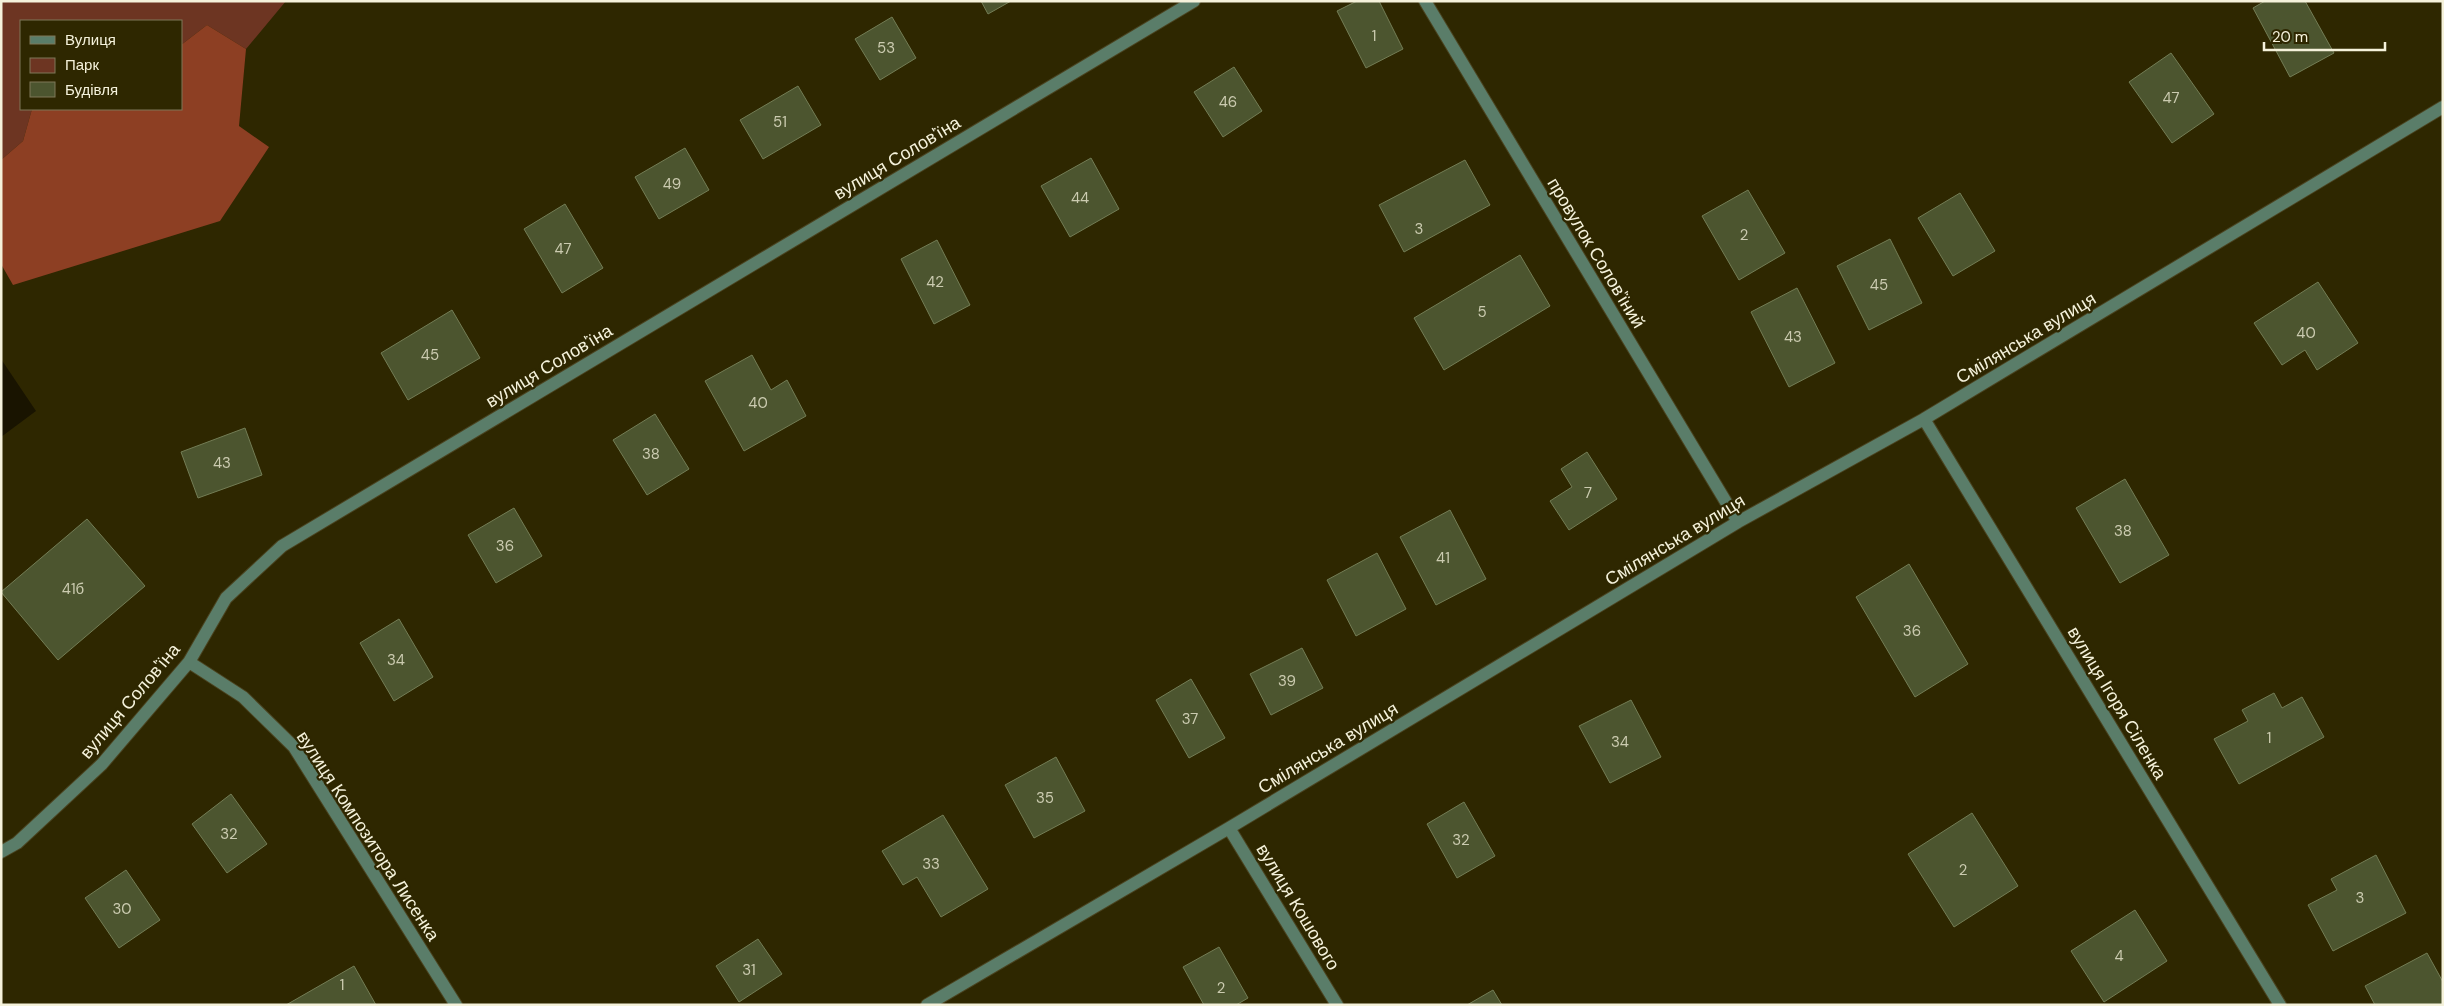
<svg xmlns="http://www.w3.org/2000/svg" width="2444" height="1006" viewBox="0 0 2444 1006" font-family="'DM Sans',sans-serif">
<style>
.green{fill:#6d3522}
.forest{fill:#8d3f23}
.water{fill:#191400}
.building{fill:#4c552f;stroke:#737d55}
.lines{fill:none;stroke-linecap:round;stroke-linejoin:round}
.minor-casing{stroke:#4a431f;stroke-width:14}
.minor{stroke:#5a7d69;stroke-width:12}
.labels{text-anchor:middle;stroke-width:4.5;stroke-linejoin:round;paint-order:stroke}
.number-label{font-size:15px;fill:#cbcbb0}
.street-label{font-size:18px;fill:#f5f2db;stroke:#2e2700}
</style>
<rect width="100%" height="100%" fill="#2e2700"/>
<path class="green" d="M1 1H286L246 49 207 25 181 45V21H21V109H32L23 141 1 160Z"/>
<path class="forest" d="M207 25 246 49 239 126 269 147 220 221 13 285 1 264V160L23 141 32 109H181V45Z"/>
<path class="water" d="M1 359 36 411 1 437Z"/>
<path class="building" d="M981 1H1011L988 14Z
M1357 1H1379L1403 49 1366 68 1337 11Z
M2265 1H2305L2334 53 2290 77 2253 8Z
M892 17 916 58 880 80 855 39Z
M2171 53 2214 114 2172 143 2129 82Z
M1234 67 1262 111 1223 137 1194 92Z
M798 86 821 125 763 159 740 120Z
M685 148 709 190 659 219 635 177Z
M1091 158 1119 209 1070 237 1041 186Z
M1465 160 1490 205 1404 252 1379 205Z
M1748 190 1785 253 1739 280 1702 216Z
M1960 193 1995 251 1953 276 1918 218Z
M565 204 603 268 562 293 524 229Z
M1890 239 1922 303 1869 330 1837 266Z
M937 240 970 305 934 324 901 259Z
M1520 255 1550 306 1444 370 1414 318Z
M2318 282 2358 343 2317 370 2305 350 2282 365 2254 323Z
M1797 288 1835 363 1789 387 1751 312Z
M452 310 480 358 408 400 381 353Z
M752 355 771 390 787 380 806 416 744 451 705 381Z
M655 414 689 469 647 495 613 440Z
M245 428 262 475 198 498 181 452Z
M1587 452 1617 499 1569 530 1550 501 1572 487 1561 469Z
M2125 479 2169 555 2120 583 2076 508Z
M514 508 542 556 496 583 468 535Z
M1450 510 1486 579 1436 605 1400 537Z
M87 519 145 586 58 660 1 592Z
M1377 553 1406 609 1356 636 1327 580Z
M1909 564 1968 664 1915 697 1856 597Z
M399 619 433 677 394 701 360 643Z
M1302 648 1323 688 1271 715 1250 674Z
M1191 679 1225 738 1189 758 1156 700Z
M2274 693 2282 708 2302 697 2324 737 2239 784 2214 739 2248 721 2242 710Z
M1631 700 1661 757 1610 783 1579 726Z
M1056 757 1085 811 1034 838 1005 785Z
M231 794 267 844 227 873 192 824Z
M1464 802 1495 856 1457 878 1427 824Z
M1972 813 2018 886 1954 927 1908 854Z
M943 815 988 889 941 917 917 877 903 885 882 851Z
M2376 855 2406 913 2333 951 2308 905 2337 890 2331 879Z
M126 870 160 920 119 948 85 898Z
M2135 910 2167 961 2104 1002 2071 951Z
M758 939 782 974 739 1002 716 966Z
M1219 947 1248 998 1236 1005H1204L1183 967Z
M2427 953 2443 982V1005H2375L2365 986Z
M354 966 376 1005H286Z
M1493 990 1502 1005H1467Z"/>
<g class="lines">
<defs>
<path id="minor" d="M1425 1 1738 522
M1924 419 2280 1005
M189 662 243 697 294 747 456 1005
M1229 828 1337 1005
M1 852 17 843 102 764 189 662 226 598 282 546 1194 1
M927 1005 1229 828 1738 522 1924 419 2443 107"/>
</defs>
<use href="#minor" class="minor-casing"/>
<use href="#minor" class="minor"/>
</g>
<g class="labels">
<g class="number-label">
<text x="1374" y="41">1</text>
<text x="886" y="53">53</text>
<text x="2171" y="103">47</text>
<text x="1228" y="107">46</text>
<text x="780" y="127">51</text>
<text x="672" y="189">49</text>
<text x="1080" y="203">44</text>
<text x="1419" y="234">3</text>
<text x="1744" y="240">2</text>
<text x="563" y="254">47</text>
<text x="935" y="287">42</text>
<text x="1879" y="290">45</text>
<text x="1482" y="317">5</text>
<text x="2306" y="338">40</text>
<text x="1793" y="342">43</text>
<text x="430" y="360">45</text>
<text x="758" y="408">40</text>
<text x="651" y="459">38</text>
<text x="222" y="468">43</text>
<text x="1588" y="498">7</text>
<text x="2123" y="536">38</text>
<text x="505" y="551">36</text>
<text x="1443" y="563">41</text>
<text x="73" y="594">41б</text>
<text x="1912" y="636">36</text>
<text x="396" y="665">34</text>
<text x="1287" y="686">39</text>
<text x="1190" y="724">37</text>
<text x="2269" y="743">1</text>
<text x="1620" y="747">34</text>
<text x="1045" y="803">35</text>
<text x="229" y="839">32</text>
<text x="1461" y="845">32</text>
<text x="931" y="869">33</text>
<text x="1963" y="875">2</text>
<text x="2360" y="903">3</text>
<text x="122" y="914">30</text>
<text x="2119" y="961">4</text>
<text x="749" y="975">31</text>
<text x="342" y="990">1</text>
<text x="1221" y="993">2</text>
</g>
<g class="street-label">
<text transform="translate(897 158) rotate(-31)" y="6">вулиця Солов'їна</text>
<text transform="translate(1596 253) rotate(59)" y="6">провулок Солов'їний</text>
<text transform="translate(2026 338) rotate(-31)" y="6">Смілянська вулиця</text>
<text transform="translate(549 366) rotate(-31)" y="6">вулиця Солов'їна</text>
<text transform="translate(1675 540) rotate(-31)" y="6">Смілянська вулиця</text>
<text transform="translate(130 701) rotate(-50)" y="6">вулиця Солов'їна</text>
<text transform="translate(2117 703) rotate(59)" y="6">вулиця Ігоря Сіленка</text>
<text transform="translate(1328 748) rotate(-31)" y="6">Смілянська вулиця</text>
<text transform="translate(368 836) rotate(57)" y="6">вулиця Композитора Лисенка</text>
<text transform="translate(1298 907) rotate(59)" y="6">вулиця Кошового</text>
</g>
</g>
<rect width="2444" height="1006" fill="none" stroke="#f5f2db" stroke-width="5"/>
<rect x="20" y="20" width="162" height="90" fill="#2e2700" stroke="#7e7858"/>
<rect x="30" y="36" width="25" height="8" fill="#5a7d69" stroke="#7e7858"/>
<text x="65" y="45" font-size="15" fill="#f5f2db">Вулиця</text>
<rect x="30" y="58" width="25" height="15" fill="#6d3522" stroke="#7e7858"/>
<text x="65" y="70" font-size="15" fill="#f5f2db">Парк</text>
<rect x="30" y="82" width="25" height="15" fill="#4c552f" stroke="#7e7858"/>
<text x="65" y="95" font-size="15" fill="#f5f2db">Будівля</text>
<path d="M2264 42v8h121v-8" fill="none" stroke="#f5f2db" stroke-width="2.5"/>
<text x="2272" y="42" font-size="15" fill="#f5f2db" stroke="#2e2700" stroke-width="4" paint-order="stroke">20 m</text>
</svg>
